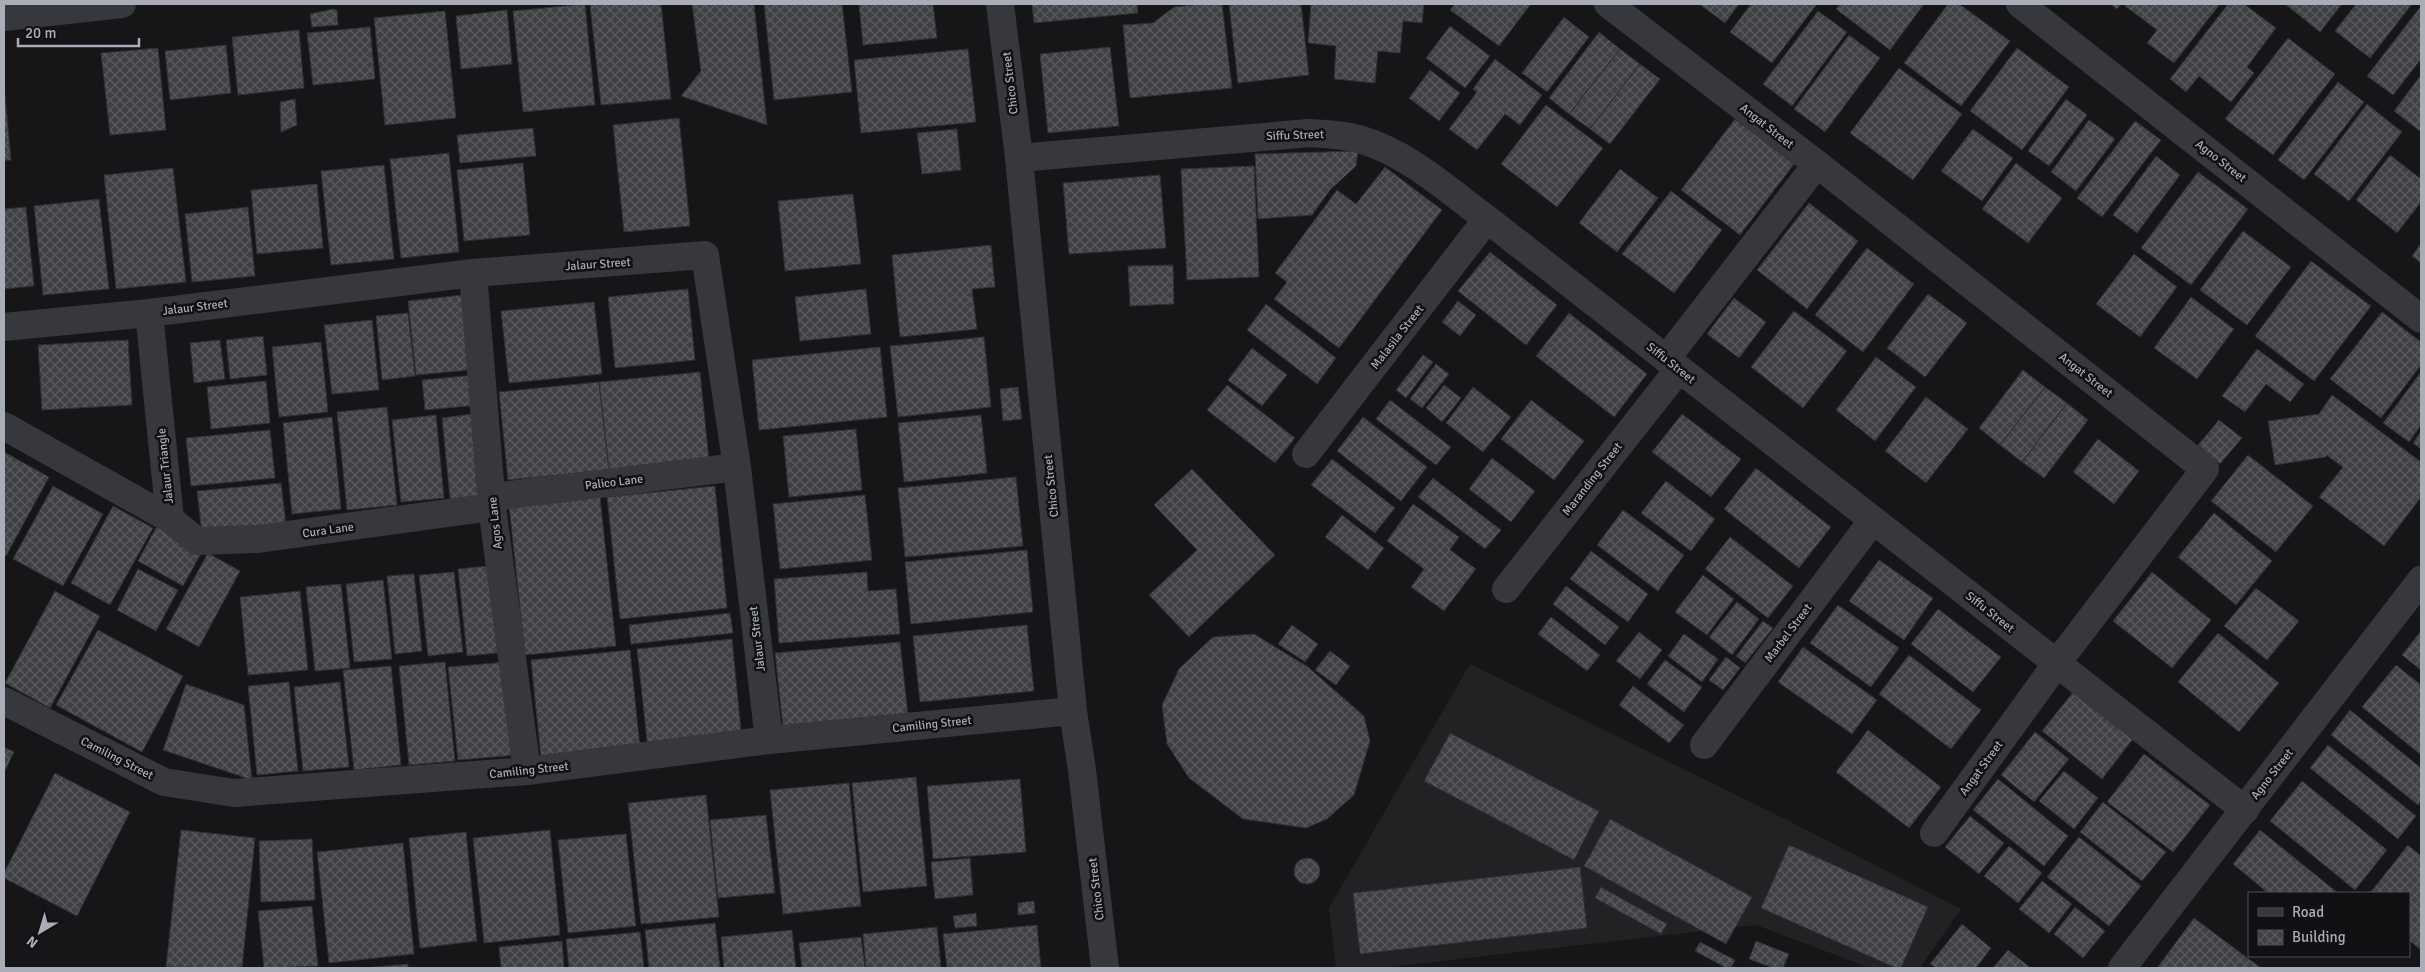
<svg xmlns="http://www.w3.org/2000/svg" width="2425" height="972" viewBox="0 0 2425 972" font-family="Signika,sans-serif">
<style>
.built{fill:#222225}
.building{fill:url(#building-cross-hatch);stroke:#303034}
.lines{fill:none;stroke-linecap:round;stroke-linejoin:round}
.minor{stroke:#37383d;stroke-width:28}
.labels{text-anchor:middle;stroke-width:5;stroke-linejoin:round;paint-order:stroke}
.street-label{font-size:12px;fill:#a8adb8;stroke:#111113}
</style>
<defs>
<pattern id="building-cross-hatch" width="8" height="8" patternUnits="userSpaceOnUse" patternTransform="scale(1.25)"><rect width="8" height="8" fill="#404145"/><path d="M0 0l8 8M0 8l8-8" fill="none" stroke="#595a5e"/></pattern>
</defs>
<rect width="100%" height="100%" fill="#161618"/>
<path class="built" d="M1470 664 1783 818 1961 909 1920 968H1870L1756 925 1381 968H1336L1329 908Z"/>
<path class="building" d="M585 4 595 105 523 112 513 11Z
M602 4H661L671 99 601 105 590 5Z
M692 4H754L767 125 681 96 701 71Z
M764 4H842L852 92 774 100Z
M859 4H933L937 38 863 45Z
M1032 4H1137L1138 13 1034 23Z
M1203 4H1222L1232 88 1130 98 1123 25 1153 23 1174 7Z
M1229 4H1301L1309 75 1238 83Z
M1311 4H1424L1422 23 1403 21 1400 53 1378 51 1375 83 1334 79 1336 46 1308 43Z
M1455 4H1531L1499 46 1450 10Z
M1699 4H1739L1725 23Z
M1751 4H1817L1772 63 1730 32Z
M1840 4H1924L1890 50 1836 9Z
M1948 4H1959L2010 41 1961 106 1904 63Z
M2110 4H2121L2117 9Z
M2126 4H2220L2174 63 2147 43 2157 30 2125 6Z
M2228 4H2244L2276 28 2247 67 2254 73 2231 102 2199 76 2186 92 2170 79Z
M2285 4H2342L2320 32Z
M2356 4H2412L2370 58 2335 31Z
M2421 6V59L2393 95 2367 76Z
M333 9 337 10 338 25 312 27 310 14Z
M507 10 512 64 461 69 456 16Z
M445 11 456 118 385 125 374 18Z
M1818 11 1847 32 1792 106 1763 84Z
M1564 17 1589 37 1547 92 1522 73Z
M1450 26 1490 56 1465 88 1426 58Z
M370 27 375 79 313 85 307 33Z
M299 30 304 88 238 95 232 37Z
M1599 32 1620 49 1569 114 1549 98Z
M1849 35 1880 58 1825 132 1794 109Z
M2288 38 2335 74 2273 155 2225 119Z
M226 45 231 93 170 100 165 51Z
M1110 47 1119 126 1048 133 1040 54Z
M158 48 166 130 110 135 101 53Z
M2017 48 2069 87 2022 150 1970 111Z
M968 49 976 122 861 133 854 60Z
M1620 49 1640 64 1590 129 1569 114Z
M1495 59 1542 95 1520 125 1505 114 1477 150 1449 129 1477 92 1473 89Z
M1640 64 1660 79 1610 144 1590 129Z
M1899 68 1962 114 1913 180 1850 133Z
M1430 70 1460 93 1439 121 1409 98Z
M2421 75V132L2394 111Z
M2338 82 2364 102 2304 180 2278 160Z
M4 85 11 160 4 161Z
M295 99 297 125 281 132 280 102Z
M2066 99 2087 115 2049 166 2028 151Z
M2367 104 2402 132 2349 201 2314 174Z
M1546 105 1603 148 1557 207 1501 164Z
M679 118 690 226 624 232 613 125Z
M1735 119 1794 164 1740 235 1681 190Z
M2089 120 2115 139 2076 191 2051 172Z
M2135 121 2161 140 2102 217 2077 198Z
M533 128 536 156 460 163 457 135Z
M957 129 961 170 922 174 917 133Z
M1973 129 2013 158 1982 201 1941 171Z
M1358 151 1356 166 1330 190 1312 215 1258 219 1255 154Z
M449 153 459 252 401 258 390 159Z
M2390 155 2421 179V202L2397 233 2356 200Z
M2156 156 2180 175 2137 233 2113 215Z
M523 163 530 235 464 241 457 170Z
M2016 163 2062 198 2028 243 1982 209Z
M384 165 394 259 331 265 321 171Z
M1254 166 1259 277 1187 280 1181 169Z
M1385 167 1442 210 1339 348 1274 299 1287 282 1275 273 1337 190 1356 204Z
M173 168 186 282 116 289 104 175Z
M1620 169 1658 198 1617 252 1579 223Z
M2198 172 2248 209 2191 285 2141 248Z
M1160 175 1166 248 1069 254 1063 183Z
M317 184 323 248 257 254 251 190Z
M1671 191 1722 230 1674 293 1622 254Z
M853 194 861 264 785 271 778 201Z
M99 199 109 289 43 295 34 206Z
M1809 203 1858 241 1807 309 1757 270Z
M26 207 34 286 4 289V209Z
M248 207 255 276 192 282 185 214Z
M2243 231 2291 267 2247 325 2200 290Z
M2421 243V263L2412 256Z
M991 245 995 287 972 289 977 329 900 337 892 255Z
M1867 248 1914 284 1863 352 1815 315Z
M1490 252 1557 305 1526 345 1458 291Z
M2134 254 2177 287 2140 337 2096 304Z
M2311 261 2371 306 2314 381 2255 336Z
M1173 265 1174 304 1130 306 1128 266Z
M688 289 695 360 615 368 608 297Z
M866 289 871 334 800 341 795 297Z
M472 294 480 369 416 375 408 301Z
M1928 294 1967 323 1925 377 1887 348Z
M2191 297 2234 329 2197 379 2154 348Z
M1734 298 1766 322 1739 358 1707 334Z
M1458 301 1476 315 1460 336 1442 322Z
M594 302 602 374 509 383 501 311Z
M1266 304 1336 358 1317 384 1247 330Z
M1794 311 1847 351 1803 408 1751 367Z
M2382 312 2421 342V365L2381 418 2330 379Z
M408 313 415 376 382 380 376 316Z
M1569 313 1647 374 1614 417 1536 356Z
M372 320 379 390 332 394 324 325Z
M263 336 267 375 230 379 226 340Z
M984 337 991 407 898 417 890 346Z
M128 340 132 405 42 410 38 345Z
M220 340 225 379 194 383 190 343Z
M321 342 328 412 279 417 272 347Z
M880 347 887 417 759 430 752 360Z
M1252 348 1287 375 1262 406 1228 380Z
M2257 349 2304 384 2290 402 2266 384 2245 412 2222 396Z
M1423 355 1433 362 1406 398 1396 390Z
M1876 357 1916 387 1875 441 1836 410Z
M1436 364 1449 374 1422 408 1410 399Z
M2023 370 2045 387 2000 445 1979 428Z
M700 372 709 460 609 470 599 382Z
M2421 372V425L2409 442 2383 423Z
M476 375 479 405 425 410 422 380Z
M266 381 270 423 211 429 207 387Z
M599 382 609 470 508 480 499 392Z
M1227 385 1295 438 1275 463 1207 410Z
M1444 385 1461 398 1442 422 1426 408Z
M1018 387 1022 419 1003 421 1000 389Z
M1473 387 1511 417 1483 452 1446 423Z
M2045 387 2067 403 2022 462 2000 445Z
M2332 395 2421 462V497L2384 546 2319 497 2343 467 2326 455V457L2275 465 2268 421 2319 414Z
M1926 397 1968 429 1926 483 1885 451Z
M1390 400 1451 447 1436 465 1376 419Z
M1531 400 1584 441 1554 480 1501 439Z
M2067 403 2088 420 2044 478 2022 462Z
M387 407 397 505 347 510 337 412Z
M472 414 481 496 450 499 442 418Z
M1682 414 1741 459 1711 497 1652 452Z
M436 415 444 498 401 502 392 420Z
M981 415 987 473 904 482 898 423Z
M332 417 341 509 292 514 283 423Z
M1363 417 1427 467 1401 501 1337 451Z
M2219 420 2242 438 2220 464 2198 445Z
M856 429 862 490 789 497 783 436Z
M270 430 275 478 191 486 186 438Z
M2421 431V449L2413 443Z
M2098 439 2139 471 2114 504 2073 472Z
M4 452 49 477 6 556 4 554Z
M2248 455 2313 506 2276 552 2211 501Z
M1492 458 1535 491 1511 522 1469 489Z
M1332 459 1395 508 1375 533 1311 485Z
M1756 468 1831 527 1799 568 1724 509Z
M1192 469 1275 555 1189 637 1149 595 1197 550 1154 505Z
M1016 477 1023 546 905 557 898 488Z
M1433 478 1501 530 1485 549 1418 497Z
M1666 481 1715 519 1691 551 1641 513Z
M281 483 286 525 202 534 197 491Z
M53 486 103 514 63 586 13 559Z
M715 486 727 608 620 619 607 497Z
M865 495 872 560 780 569 773 504Z
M600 497 616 646 525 655 509 505Z
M1413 504 1459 537 1450 550 1476 569 1444 611 1411 587 1424 569 1387 541Z
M113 506 153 528 110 605 71 583Z
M1623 510 1684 555 1658 591 1597 545Z
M2214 513 2272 561 2236 605 2178 557Z
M1342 515 1384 548 1368 570 1325 537Z
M157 526 203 550 183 586 138 561Z
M1730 537 1793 586 1768 618 1705 569Z
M1027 550 1033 612 911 624 905 562Z
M1591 551 1648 594 1628 622 1570 579Z
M208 553 240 571 199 647 166 629Z
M1879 560 1933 598 1904 640 1849 601Z
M497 565 506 652 467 656 458 569Z
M138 569 178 590 156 631 117 610Z
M454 572 463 652 428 656 419 575Z
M867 572 868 591 896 589 900 634 779 643 774 579Z
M2152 572 2211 620 2172 668 2113 621Z
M414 574 422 651 395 654 387 576Z
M1703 575 1734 599 1707 635 1675 612Z
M383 580 392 659 354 662 346 584Z
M341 584 350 668 315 671 306 587Z
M1566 586 1619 627 1605 645 1553 604Z
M2256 588 2299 621 2267 660 2224 626Z
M55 591 100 616 50 708 5 683Z
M300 591 308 670 248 675 240 597Z
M1737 602 1759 619 1732 655 1709 637Z
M1838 605 1899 648 1871 687 1810 643Z
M1938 609 2001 657 1973 692 1911 644Z
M730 613 733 633 631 644 629 625Z
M1551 617 1600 655 1587 671 1538 634Z
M1763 621 1773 628 1745 663 1736 656Z
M1027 625 1034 691 920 702 913 636Z
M1292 625 1318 644 1305 662 1278 644Z
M98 630 183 676 142 752 56 705Z
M2421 631V670L2402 655Z
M1639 632 1662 650 1640 679 1616 661Z
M2218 633 2279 683 2239 732 2178 682Z
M1254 634 1308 667 1364 716 1370 741 1354 795 1327 819 1306 828 1243 819 1189 778 1167 744 1162 705 1179 669 1213 637Z
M1684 634 1718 659 1702 682 1668 656Z
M732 639 742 741 648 750 637 649Z
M900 642 908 715 783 727 775 653Z
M1803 647 1877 700 1852 734 1778 682Z
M630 650 640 748 541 758 531 660Z
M1330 651 1350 666 1336 685 1315 670Z
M1909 655 1981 710 1951 749 1879 694Z
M1726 657 1740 668 1723 690 1709 680Z
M1665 660 1702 687 1684 712 1647 684Z
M445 662 455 761 409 765 399 666Z
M507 662 517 755 458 760 448 667Z
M2396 665 2421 685V755L2362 707Z
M391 666 401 765 354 770 343 670Z
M289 682 298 771 257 775 248 686Z
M340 682 349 767 303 771 294 687Z
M186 684 244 705 252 780 163 750Z
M1633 686 1684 725 1669 743 1619 705Z
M2074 691 2133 739 2102 779 2042 731Z
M2350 710 2421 768V801L2418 805 2331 735Z
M1868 730 1941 787 1909 828 1836 772Z
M2035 732 2069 759 2034 802 2001 775Z
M1450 733 1599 811 1574 860 1424 781Z
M2328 745 2416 816 2398 839 2310 768Z
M4 747 14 752 4 773Z
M2144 754 2210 805 2173 852 2107 802Z
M2064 771 2098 798 2074 829 2039 801Z
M55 773 130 812 77 916 4 878V873Z
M916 777 927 886 863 892 852 783Z
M1020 779 1026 852 933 859 927 786Z
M1998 779 2068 836 2044 866 1973 810Z
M2302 781 2387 850 2355 890 2270 821Z
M849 783 861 906 783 914 770 790Z
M706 795 719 917 641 924 628 803Z
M2103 802 2166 852 2142 881 2080 832Z
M766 815 775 893 718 898 710 820Z
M1970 816 2004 843 1979 874 1945 847Z
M1610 819 1752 897 1726 944 1584 866Z
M181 830 255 838 242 968 166 967Z
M550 830 560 935 484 943 473 838Z
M2260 830 2338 893H2268L2233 864Z
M466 832 477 941 420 948 409 838Z
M626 834 636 926 568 933 558 840Z
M2079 837 2141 886 2109 926 2047 877Z
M312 839 315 900 261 902 259 841Z
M403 843 414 954 329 963 317 852Z
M1789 845 1928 907 1901 968H1896L1761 908Z
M2408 845 2421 856V950L2409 940V893H2370Z
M2009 846 2042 873 2018 903 1984 876Z
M1294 871a13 13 0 1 1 26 0a13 13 0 1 1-26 0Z
M970 858 973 895 935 899 931 862Z
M1580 867 1587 928 1360 954 1353 893Z
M2042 881 2072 904 2049 933 2019 909Z
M1601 887 1667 924 1661 934 1595 898Z
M1034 901 1035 913 1018 915V903Z
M312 906 318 966 264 968 258 911Z
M2075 907 2105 931 2083 958 2054 934Z
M976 913 977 926 955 928 953 916Z
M2194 918 2206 927 2261 968H2157Z
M715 923 720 968H649L645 930Z
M1962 924 1991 948 1976 968H1936L1930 964Z
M1037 925 1041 968H947L943 934Z
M937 927 941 968H866L863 934Z
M792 930 796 968H724L721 937Z
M640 932 644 968H569L566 939Z
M861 937 865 968H802L799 943Z
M562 941 564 968H501L499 947Z
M1756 941 1789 954 1783 968H1773L1749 959Z
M1700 942 1735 960 1731 968H1726L1695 951Z
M2008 950 2031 968H1993Z
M408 964V968H363Z"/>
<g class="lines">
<path class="minor" d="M1000 4 1019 158 1073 711 1082 770 1105 968
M1608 4 1817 164 2205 469 2057 663 1934 833
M2020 4 2421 319
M4 17 122 4
M1019 158 1309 133C1327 134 1345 135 1362 140 1409 154 1449 191 1487 219L2245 810
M473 273 492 507 527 771
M149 313 170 519
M4 327 149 313 473 273 705 255 737 467 769 740
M1666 359 1817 164
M4 426 170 519 197 541 258 539 492 507
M1306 454 1487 219
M492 497 737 467
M1506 589 1679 369
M4 701 164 782 234 793 527 771 769 740 1073 711
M1704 745 1873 520
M2122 968 2421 580"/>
</g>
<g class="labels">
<g class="street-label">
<text transform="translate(1010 83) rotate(-97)" y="4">Chico Street</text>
<text transform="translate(1767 126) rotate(38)" y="4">Angat Street</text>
<text transform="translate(1295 135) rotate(-2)" y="4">Siffu Street</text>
<text transform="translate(2221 161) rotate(38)" y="4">Agno Street</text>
<text transform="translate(598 264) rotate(-4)" y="4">Jalaur Street</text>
<text transform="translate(195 307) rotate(-7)" y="4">Jalaur Street</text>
<text transform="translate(1397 337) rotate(-52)" y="4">Malasila Street</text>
<text transform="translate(1671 363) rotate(38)" y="4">Siffu Street</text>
<text transform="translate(2086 375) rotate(38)" y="4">Angat Street</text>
<text transform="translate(165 466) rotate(-96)" y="4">Jalaur Triangle</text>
<text transform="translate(1592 479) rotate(-52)" y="4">Maranding Street</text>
<text transform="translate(614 482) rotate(-7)" y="4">Palico Lane</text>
<text transform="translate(1051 486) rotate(-96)" y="4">Chico Street</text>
<text transform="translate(495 523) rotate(-96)" y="4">Agos Lane</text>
<text transform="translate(328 530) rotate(-8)" y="4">Cura Lane</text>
<text transform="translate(1990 612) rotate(38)" y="4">Siffu Street</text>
<text transform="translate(1788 633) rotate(-53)" y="4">Marbel Street</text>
<text transform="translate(757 639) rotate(-97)" y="4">Jalaur Street</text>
<text transform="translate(932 724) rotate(-6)" y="4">Camiling Street</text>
<text transform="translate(117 758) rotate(27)" y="4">Camiling Street</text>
<text transform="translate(1981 768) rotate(-54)" y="4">Angat Street</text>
<text transform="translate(529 770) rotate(-6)" y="4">Camiling Street</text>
<text transform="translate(2272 774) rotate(-52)" y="4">Agno Street</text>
<text transform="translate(1096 889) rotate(-97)" y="4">Chico Street</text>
</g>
</g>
<rect width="2425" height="972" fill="none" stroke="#a8adb8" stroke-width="10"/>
<rect x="2248" y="892" width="162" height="65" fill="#111113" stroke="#4d4f55"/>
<rect x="2258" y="908" width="25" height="8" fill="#37383d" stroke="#4d4f55"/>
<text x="2292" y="917" font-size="15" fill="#a8adb8">Road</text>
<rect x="2258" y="930" width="25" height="15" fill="url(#building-cross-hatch)" stroke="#4d4f55"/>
<text x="2292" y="942" font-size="15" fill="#a8adb8">Building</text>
<g transform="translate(40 932) rotate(218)" stroke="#111113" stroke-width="4" paint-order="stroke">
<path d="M0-4L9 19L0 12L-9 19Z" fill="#a8adb8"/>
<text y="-8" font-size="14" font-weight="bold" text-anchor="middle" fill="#a8adb8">N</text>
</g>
<path d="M18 38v8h121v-8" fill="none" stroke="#a8adb8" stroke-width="2.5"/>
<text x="25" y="38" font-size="15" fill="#a8adb8" stroke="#111113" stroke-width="4" paint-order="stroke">20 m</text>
</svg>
